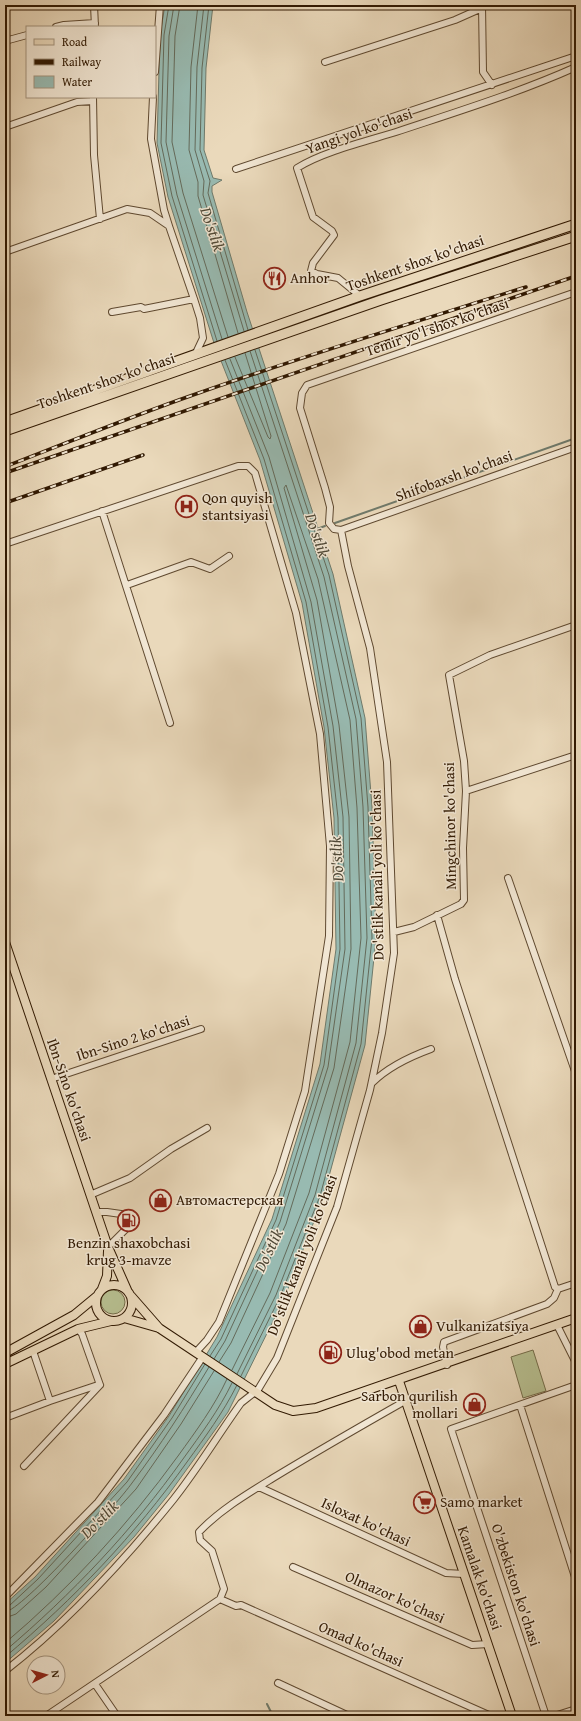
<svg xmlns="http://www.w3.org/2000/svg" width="581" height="1721" viewBox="0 0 581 1721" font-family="'Gentium Book Plus',serif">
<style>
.green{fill:#b7bf90;stroke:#746c49}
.water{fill:#98bab1;stroke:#6f7a6b}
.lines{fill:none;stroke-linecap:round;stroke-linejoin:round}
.shore{stroke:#646a5a;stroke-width:1}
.stream{stroke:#6f7a6b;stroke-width:2}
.minor-casing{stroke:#5f4930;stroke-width:8}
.major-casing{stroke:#311902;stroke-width:10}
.highway-casing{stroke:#311902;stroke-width:11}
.minor{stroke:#f1e6d3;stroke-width:6}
.major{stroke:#ead9bb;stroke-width:8}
.highway{stroke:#ead9bb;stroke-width:9}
.rail-casing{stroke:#311902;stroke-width:3.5}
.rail{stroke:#f1e6d3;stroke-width:2;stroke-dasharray:6;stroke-linecap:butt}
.labels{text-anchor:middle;stroke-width:3;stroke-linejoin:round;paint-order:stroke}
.street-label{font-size:15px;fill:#311902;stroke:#f1e6d3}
.poi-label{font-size:15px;fill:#311902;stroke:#f1e6d3;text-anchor:start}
.water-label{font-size:16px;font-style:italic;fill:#504937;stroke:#f1e6d3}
</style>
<rect width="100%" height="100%" fill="#ead9bb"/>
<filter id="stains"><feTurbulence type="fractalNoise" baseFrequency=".005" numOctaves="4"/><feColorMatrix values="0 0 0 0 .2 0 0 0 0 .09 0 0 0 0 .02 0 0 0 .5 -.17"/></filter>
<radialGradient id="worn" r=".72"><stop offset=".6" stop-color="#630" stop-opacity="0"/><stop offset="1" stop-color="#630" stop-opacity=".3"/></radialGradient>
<path class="green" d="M101 1302a12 12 0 1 1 24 0a12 12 0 1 1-24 0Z
M533 1350 546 1391 523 1398 511 1357Z"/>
<path class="water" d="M165 5H213L206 68 204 150 213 178 222 180 212 186V192L247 312 333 574 365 718 372 807 376 938 365 1045 323 1198 284 1299 228 1412 169 1494 134 1537 54 1621 5 1663V1604L35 1577 124 1479 169 1416 217 1337 272 1219 320 1064 336 949 334 818 324 727 302 603 260 460 214 343 168 197 157 143 160 35Z"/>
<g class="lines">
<path class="shore" d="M169 5 164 35 161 143 172 196 217 341
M174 5 169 36 166 142 177 195 222 339
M180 5 175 36 172 142 183 193 228 337
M198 5 191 67 189 150 198 182V196L238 333
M204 5 197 67 195 150 204 181 203 195 244 331
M209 5 202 68 200 150 210 181 208 193 248 330
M235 357 268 437 270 439 271 436 245 353
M210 1356 221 1339 276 1220 324 1065 340 949 338 818 328 727 306 602 264 459 225 360
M214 1359 225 1341 280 1222 328 1067 345 949 343 817 333 726 311 602 269 457 230 359
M219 1362 231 1343 286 1224 334 1068 351 949 349 817 339 725 317 600 284 488 286 485 318 579 350 720 357 808 361 938 350 1042 309 1193 270 1293 232 1370
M237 1374 276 1295 315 1195 356 1043 367 938 363 807 356 719 324 577 250 351
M241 1376 280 1297 320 1196 361 1044 372 938 368 807 361 718 329 575 255 350
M5 1607 9 1606 38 1579 127 1482 172 1418 205 1364
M5 1612C22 1611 118 1503 132 1483 160 1446 185 1407 209 1367
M5 1618 16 1614 46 1587 136 1489 181 1424 214 1371
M5 1643C70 1588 128 1525 178 1456 196 1431 214 1407 227 1379
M5 1651C72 1594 132 1531 183 1459 201 1434 219 1410 232 1383
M5 1657C75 1598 134 1536 187 1462 205 1437 223 1413 237 1385"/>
<path class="stream" d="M335 523 576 438
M317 529 325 526
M267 1704 273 1716"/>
<defs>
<path id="minor" d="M94 5 95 27
M482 5 483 72 492 85
M56 27 64 25 95 23
M5 41 27 35
M325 62 455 20 482 8 484 5
M155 72 160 5
M93 97 94 155 100 219
M153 97 151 139 164 210 169 226
M5 127 77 102 93 101
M236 169 576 56
M5 252 127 209 150 213 169 226 194 299 200 318 203 338 195 355
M576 292 307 385 302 393 300 408 325 488 330 507 329 523 334 529 341 530 576 447
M360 296 338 278 317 274 311 271 313 263 334 235 332 231 313 217 297 168C322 152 367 141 396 132 456 112 518 93 576 67
M112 312 141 307 144 309 194 299
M102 511 170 723
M5 544 238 466H248L255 473 296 613 320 734 330 846 329 936 305 1091 279 1174 219 1322 207 1340 196 1352
M127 585 191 562 210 569 229 556
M466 791 576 755
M575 862 576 864
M508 878 576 1074
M437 915 455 979 555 1287 558 1289
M394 932 414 927 461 904 464 900 463 848 466 791 464 761 449 675 490 655 576 625
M51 1079 201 1029
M372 1083C388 1067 409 1057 431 1049
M90 1195 130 1178 171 1149 207 1128
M96 1212H107L128 1215
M108 1247 130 1225
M557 1325 576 1363
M78 1329 82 1334 100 1385
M33 1351 50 1401 98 1385
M447 1365 443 1347 444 1342 547 1304 554 1298 558 1289 576 1283
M256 1393 277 1358 337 1207 370 1090 382 1033 394 953 387 762 370 648 348 566 341 530
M520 1405 576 1580
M5 1418 50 1401
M24 1466 100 1385
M259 1487 446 1573 464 1574
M293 1567 472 1645 488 1644
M5 1597 98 1502 164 1415 200 1361
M220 1599 236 1606 241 1605 491 1716
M5 1671C68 1622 123 1562 173 1500 197 1470 218 1435 241 1403L255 1392
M278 1683 349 1716
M95 1684 117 1716
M46 1716 220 1599 224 1589 212 1551 200 1540 199 1532C220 1510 247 1494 273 1478 316 1452 361 1426 405 1401
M546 1716 451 1429 576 1385
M554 1716 576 1709"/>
<path id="major" d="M5 942 108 1247 128 1292
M96 1303a18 18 0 1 1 36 0a18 18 0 1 1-36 0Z
M102 1289 107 1276 108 1251
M131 1296 159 1328
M124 1318 159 1328 275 1405 293 1411 316 1408 576 1318
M5 1353 74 1315 97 1296
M5 1364 78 1329 111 1321
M399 1381 512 1716"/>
<path id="highway" d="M5 422 360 296 576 224
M5 431 381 300 576 236"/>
</defs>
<use href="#minor" class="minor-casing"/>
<use href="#major" class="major-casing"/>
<use href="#highway" class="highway-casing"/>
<use href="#minor" class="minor"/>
<use href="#major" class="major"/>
<use href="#highway" class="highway"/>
<defs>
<path id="rail" d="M7 466C69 442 130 417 193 395 303 356 415 322 526 287
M5 473 576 276
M5 503 143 455"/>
</defs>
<use href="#rail" class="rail-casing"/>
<use href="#rail" class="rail"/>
</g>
<defs>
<symbol id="restaurant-ring" viewBox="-11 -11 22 22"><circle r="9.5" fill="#f1e6d3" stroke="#8f2418" stroke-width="1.5"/><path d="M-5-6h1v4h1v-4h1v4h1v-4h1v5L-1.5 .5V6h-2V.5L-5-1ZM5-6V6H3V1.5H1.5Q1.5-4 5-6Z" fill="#8f2418"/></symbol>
<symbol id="hospital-ring" viewBox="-11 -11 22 22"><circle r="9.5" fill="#f1e6d3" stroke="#8f2418" stroke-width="1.5"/><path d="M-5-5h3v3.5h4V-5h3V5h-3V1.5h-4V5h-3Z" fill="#8f2418"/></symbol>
<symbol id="shop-ring" viewBox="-11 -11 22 22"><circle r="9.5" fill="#f1e6d3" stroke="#8f2418" stroke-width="1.5"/><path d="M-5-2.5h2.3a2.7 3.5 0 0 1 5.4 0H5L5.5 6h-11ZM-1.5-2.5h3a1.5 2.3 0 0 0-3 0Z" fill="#8f2418"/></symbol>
<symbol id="fuel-ring" viewBox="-11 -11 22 22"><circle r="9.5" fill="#f1e6d3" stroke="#8f2418" stroke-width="1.5"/><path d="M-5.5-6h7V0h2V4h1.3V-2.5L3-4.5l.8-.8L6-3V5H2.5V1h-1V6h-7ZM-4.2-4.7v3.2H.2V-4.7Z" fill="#8f2418"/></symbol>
<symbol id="supermarket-ring" viewBox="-11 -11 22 22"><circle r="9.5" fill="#f1e6d3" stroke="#8f2418" stroke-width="1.5"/><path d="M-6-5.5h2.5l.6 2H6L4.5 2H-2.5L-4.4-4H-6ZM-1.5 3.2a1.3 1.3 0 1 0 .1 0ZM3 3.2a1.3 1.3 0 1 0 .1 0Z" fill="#8f2418"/></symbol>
</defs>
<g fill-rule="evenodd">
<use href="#restaurant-ring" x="262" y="266" width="25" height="25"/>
<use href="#hospital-ring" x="174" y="494" width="25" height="25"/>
<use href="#shop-ring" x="148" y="1188" width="25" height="25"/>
<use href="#fuel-ring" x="116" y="1208" width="25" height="25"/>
<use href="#shop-ring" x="408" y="1314" width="25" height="25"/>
<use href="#fuel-ring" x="318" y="1340" width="25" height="25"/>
<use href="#shop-ring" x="462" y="1392" width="25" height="25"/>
<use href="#supermarket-ring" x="412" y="1490" width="25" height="25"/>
</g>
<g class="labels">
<g class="street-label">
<text transform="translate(359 131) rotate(-19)" y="5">Yangi yol ko'chasi</text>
<text transform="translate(415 263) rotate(-19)" y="5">Toshkent shox ko'chasi</text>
<text transform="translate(437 327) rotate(-19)" y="5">Temir yo'l shox ko'chasi</text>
<text transform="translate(106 381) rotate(-19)" y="5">Toshkent shox ko'chasi</text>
<text transform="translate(454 476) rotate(-20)" y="5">Shifobaxsh ko'chasi</text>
<text transform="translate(450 826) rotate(-91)" y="5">Mingchinor ko'chasi</text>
<text transform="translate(377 875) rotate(-91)" y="5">Do'stlik kanali yoli ko'chasi</text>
<text transform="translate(133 1038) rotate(-18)" y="5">Ibn-Sino 2 ko'chasi</text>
<text transform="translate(69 1090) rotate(71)" y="5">Ibn-Sino ko'chasi</text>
<text transform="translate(302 1255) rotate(-69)" y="5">Do'stlik kanali yoli ko'chasi</text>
<text transform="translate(366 1522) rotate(25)" y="5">Isloxat ko'chasi</text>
<text transform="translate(480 1578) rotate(71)" y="5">Kamalak ko'chasi</text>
<text transform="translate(516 1585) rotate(72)" y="5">O'zbekiston ko'chasi</text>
<text transform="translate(395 1597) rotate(24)" y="5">Olmazor ko'chasi</text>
<text transform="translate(361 1644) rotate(24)" y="5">Omad ko'chasi</text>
</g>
<g class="poi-label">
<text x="290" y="283">Anhor</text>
<text x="202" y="503">Qon quyish<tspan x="202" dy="17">stantsiyasi</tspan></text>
<text x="176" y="1205">Автомастерская</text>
<text x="129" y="1248" text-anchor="middle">Benzin shaxobchasi<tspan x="129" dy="17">krug 3-mavze</tspan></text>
<text x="436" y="1331">Vulkanizatsiya</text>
<text x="346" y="1358">Ulug'obod metan</text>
<text x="458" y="1401" text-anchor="end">Sarbon qurilish<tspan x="458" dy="17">mollari</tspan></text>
<text x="440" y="1507">Samo market</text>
</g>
<g class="water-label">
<text transform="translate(213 229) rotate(71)" y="6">Do'stlik</text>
<text transform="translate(318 535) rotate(71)" y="6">Do'stlik</text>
<text transform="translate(336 859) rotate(-94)" y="6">Do'stlik</text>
<text transform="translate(268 1250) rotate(-64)" y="6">Do'stlik</text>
<text transform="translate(99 1519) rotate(-45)" y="6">Do'stlik</text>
</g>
</g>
<rect width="581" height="1721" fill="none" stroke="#ead9bb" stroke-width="20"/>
<rect x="6" y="6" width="569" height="1709" fill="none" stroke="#311902" stroke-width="2"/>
<rect x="10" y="10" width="561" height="1701" fill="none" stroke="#311902"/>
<rect x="26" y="26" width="130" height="72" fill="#f1e6d3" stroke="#a4947f"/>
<rect x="34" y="39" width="20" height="6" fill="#ead9bb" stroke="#a4947f"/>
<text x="62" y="46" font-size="12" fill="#311902">Road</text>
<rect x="34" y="59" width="20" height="6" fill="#311902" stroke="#a4947f"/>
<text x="62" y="66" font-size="12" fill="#311902">Railway</text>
<rect x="34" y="76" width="20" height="12" fill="#98bab1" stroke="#a4947f"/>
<text x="62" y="86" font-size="12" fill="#311902">Water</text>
<g transform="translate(46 1675) rotate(84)"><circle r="19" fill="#f1e6d3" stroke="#a4947f"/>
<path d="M0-3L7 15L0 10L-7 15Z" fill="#8f2418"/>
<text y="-6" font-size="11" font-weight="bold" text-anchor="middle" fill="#311902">N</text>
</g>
<rect width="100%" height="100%" filter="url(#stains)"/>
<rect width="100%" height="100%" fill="url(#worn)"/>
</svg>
